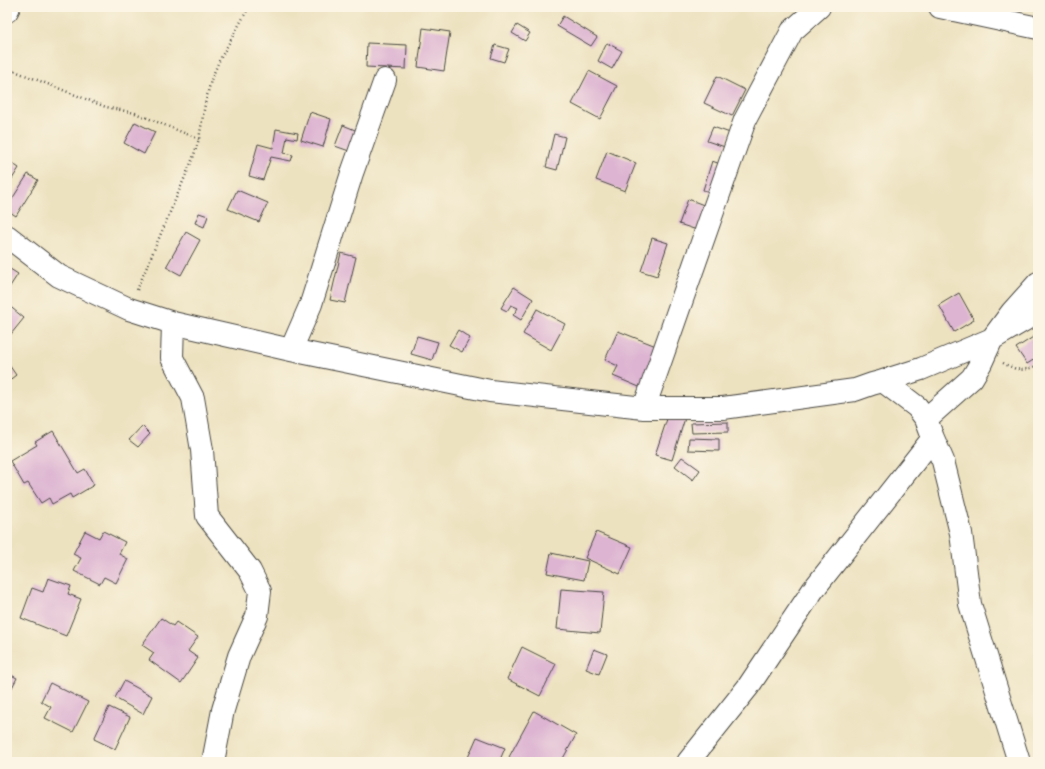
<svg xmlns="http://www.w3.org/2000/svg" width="1045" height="769" viewBox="0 0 1045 769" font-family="Delius,sans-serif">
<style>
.building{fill:#ddb4d2}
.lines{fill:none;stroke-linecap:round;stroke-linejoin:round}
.minor-casing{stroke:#484641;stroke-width:24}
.path{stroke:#484641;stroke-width:2.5;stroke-dasharray:1 3;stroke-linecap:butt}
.minor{stroke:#fff;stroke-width:22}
</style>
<rect width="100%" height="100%" fill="#fcf5e5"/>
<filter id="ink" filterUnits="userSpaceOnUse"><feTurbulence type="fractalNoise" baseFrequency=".025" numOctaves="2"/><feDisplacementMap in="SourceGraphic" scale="8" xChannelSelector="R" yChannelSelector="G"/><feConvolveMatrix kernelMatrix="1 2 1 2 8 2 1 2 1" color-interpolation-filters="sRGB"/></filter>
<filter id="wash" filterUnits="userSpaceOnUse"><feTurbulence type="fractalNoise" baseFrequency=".012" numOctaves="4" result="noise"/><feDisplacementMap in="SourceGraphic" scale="16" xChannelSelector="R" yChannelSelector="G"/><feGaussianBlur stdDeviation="0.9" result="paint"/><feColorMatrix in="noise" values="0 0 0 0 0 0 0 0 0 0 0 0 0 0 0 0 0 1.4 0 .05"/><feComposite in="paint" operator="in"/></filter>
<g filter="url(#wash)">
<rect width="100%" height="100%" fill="#ede2c0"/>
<g id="blocks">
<path class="building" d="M563 16 597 37 591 46 557 26Z
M517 25 530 33 525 41 512 33Z
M423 28 450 32 444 71 418 67Z
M367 43 407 45 406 69 366 67Z
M607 43 622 51 612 69 598 61Z
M495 45 509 49 504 62 491 58Z
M589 71 617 86 600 119 572 104Z
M717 76 745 90 732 116 704 103Z
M310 112 331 119 323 147 301 140Z
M135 122 155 132 144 154 124 143Z
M343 125 360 132 352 152 335 146Z
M713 127 730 133 725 147 707 141Z
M276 129 298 133 297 139 287 137 284 153 293 155 291 161 271 157 263 180 249 176 258 144 273 148Z
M554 134 565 137 557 170 546 167Z
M607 151 636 163 625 191 596 180Z
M7 160 19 168 12 179 7 176Z
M712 161 723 165 714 193 703 190Z
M28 174 38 180 16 216 7 210V207Z
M237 190 268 203 259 222 228 209Z
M688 199 709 207 700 231 679 224Z
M199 213 208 216 204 227 195 223Z
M186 232 200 240 181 275 166 267Z
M652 238 668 243 657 276 641 271Z
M341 253 356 257 345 303 330 300Z
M7 267 18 274 7 291Z
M514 287 533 299 521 320 513 315 518 308 511 305 507 311 501 308Z
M959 293 974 320 954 332 939 305Z
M7 304 24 318 7 339Z
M537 309 565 324 551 350 523 334Z
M458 330 470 338 462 352 449 345Z
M618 331 661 348 644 389 613 376 618 366 605 360Z
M1038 334V357L1027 364 1016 348Z
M417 336 438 342 432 360 411 354Z
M7 362 16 375 7 382Z
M669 413 685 418 672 460 655 455Z
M728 422V432L692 433 691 423Z
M142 426 150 434 138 447 129 440Z
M53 431 78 473 85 469 94 485 72 498 70 494 52 504 49 498 41 503 28 483 24 485 10 461 37 445 35 442Z
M689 438 719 439V451L688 450Z
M682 457 700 470 693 480 675 466Z
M85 531 99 538 103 531 125 542 119 554 128 559 116 583 104 577 100 584 74 571 81 558 73 554Z
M596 532 632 547 620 574 585 558Z
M551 553 588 561 584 580 547 573Z
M48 578 71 586 68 594 81 599 66 636 21 618 32 588 43 592Z
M561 589 604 592 600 633 557 629Z
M161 618 173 626 176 622 198 637 188 651 198 658 181 683 149 660 154 653 142 645Z
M522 647 556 664 540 696 507 679Z
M594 649 607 654 599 674 586 669Z
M7 673 17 678 7 697Z
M124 681 152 696 143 714 115 698Z
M50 683 88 702 73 732 45 718 51 707 41 701Z
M109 707 130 717 115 749 94 739Z
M534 711 576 735 561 762H518L509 757Z
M477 737 505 748 499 762H466Z"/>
</g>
</g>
<g filter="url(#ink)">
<use href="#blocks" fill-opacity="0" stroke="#484641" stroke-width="1"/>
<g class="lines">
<defs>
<path id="minor" d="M940 7 1038 28
M7 11 9 7
M7 236 59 276 129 309 173 323 291 350 490 391 644 408H723L855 390 872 384 883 381 917 407 926 419 933 438 943 461 961 533 970 604 1019 762
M173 323 172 358 193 398 202 450 207 516 250 571 260 591 257 616 239 656 223 710 213 762
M291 350 311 304 352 173 385 80
M883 381 921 369 992 339 1038 312
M644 408 745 120 792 31 819 7
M926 419 972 378 981 363 992 339 1012 312 1038 283
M688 762 748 687 813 590 933 438"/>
</defs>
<use href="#minor" class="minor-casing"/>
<path class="path" d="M7 68 106 107 135 113 199 139
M137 290 193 158 199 139 205 104 211 80 219 61 249 7
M1003 363C1019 371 1021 372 1038 365"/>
<use href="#minor" class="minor"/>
</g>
</g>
<rect width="1045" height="769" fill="none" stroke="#fcf5e5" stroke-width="24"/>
</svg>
